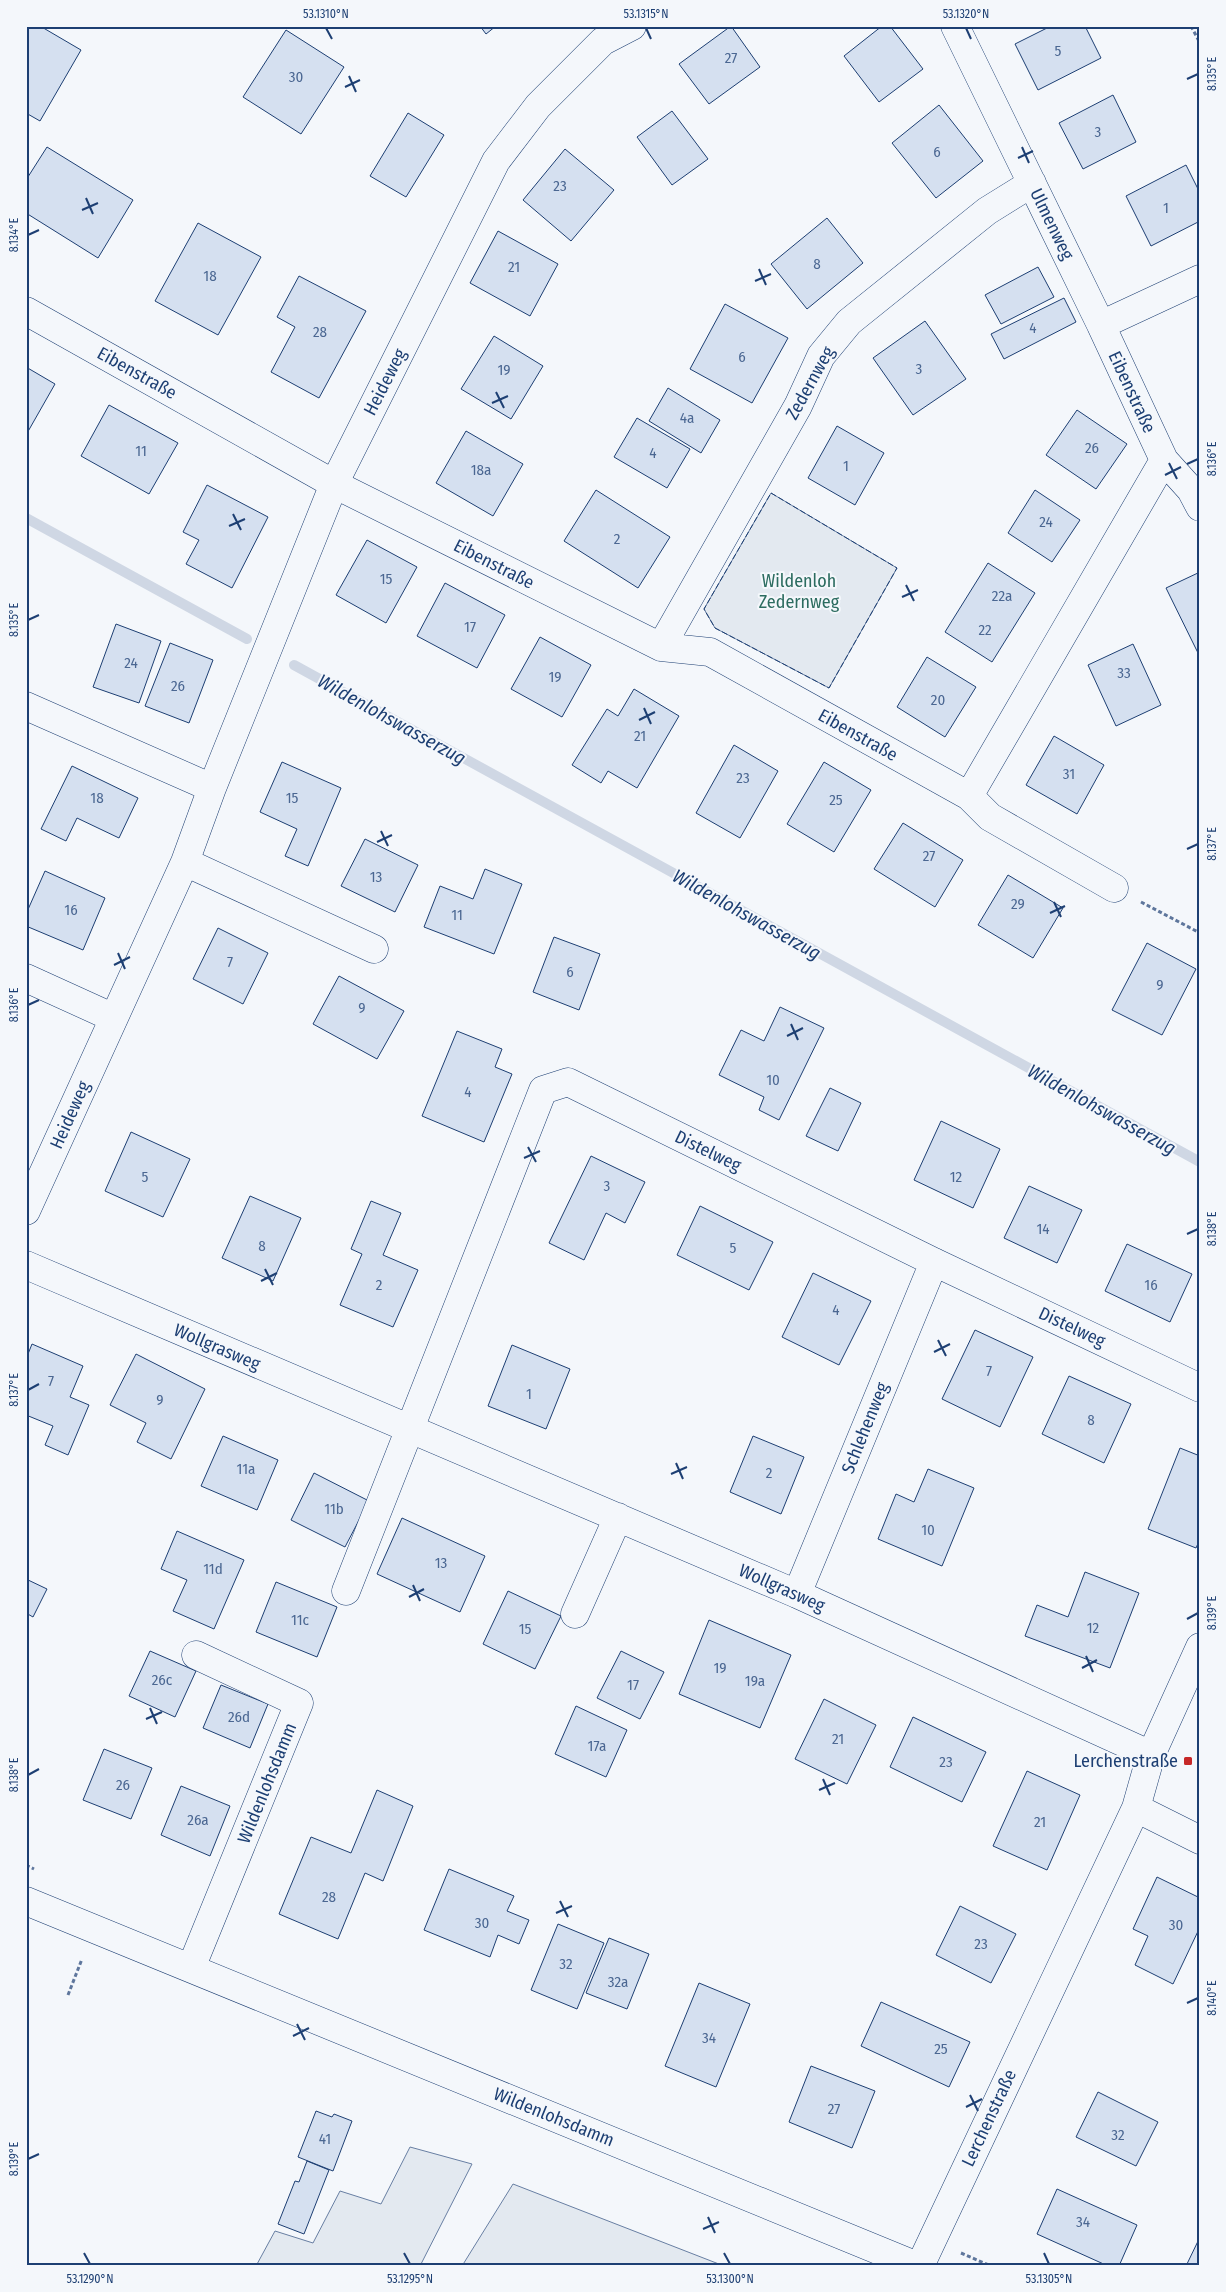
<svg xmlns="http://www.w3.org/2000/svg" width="1226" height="2292" viewBox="0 0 1226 2292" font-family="'Fira Sans Condensed',sans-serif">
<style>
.green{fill:#e3e9f0;stroke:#687fa3}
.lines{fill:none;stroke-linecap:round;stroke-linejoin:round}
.stream{stroke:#cfd7e4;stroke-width:10}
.building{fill:#d5e0f0;stroke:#1d3f73}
.minor-casing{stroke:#1d3f73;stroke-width:29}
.path{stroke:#5e769c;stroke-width:3;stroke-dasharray:4 2.5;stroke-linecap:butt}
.minor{stroke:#f4f7fb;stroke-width:28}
.fence{stroke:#1d3f73;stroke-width:1;stroke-dasharray:6 2.5;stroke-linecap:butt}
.ticks{fill:none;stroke:#1d3f73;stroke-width:2}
.poi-dot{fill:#c62828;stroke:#f4f7fb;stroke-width:2}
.labels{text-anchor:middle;stroke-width:4;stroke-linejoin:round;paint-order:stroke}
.number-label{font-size:15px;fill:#4b6792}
.street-label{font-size:18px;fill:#1d3f73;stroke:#f4f7fb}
.park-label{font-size:18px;fill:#2c6c60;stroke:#f4f7fb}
.poi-label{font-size:18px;fill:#1d3f73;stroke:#f4f7fb;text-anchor:end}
.water-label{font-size:19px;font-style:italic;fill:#1d3f73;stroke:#f4f7fb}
.neatline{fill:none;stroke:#1d3f73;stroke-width:2}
.ticks-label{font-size:12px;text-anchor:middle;fill:#1d3f73}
</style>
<rect width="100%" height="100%" fill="#f4f7fb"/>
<path class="green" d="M771 493 897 568 829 688 715 628 704 609Z
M410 2147 472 2164 420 2266H256L275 2231 313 2243 340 2191 381 2204Z
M513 2184 724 2266H462Z"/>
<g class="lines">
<path class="stream" d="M26 518 247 639
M294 665 1200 1162"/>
</g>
<path class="building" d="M26 26H40L81 50 40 121 26 113Z
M480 26H496L486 34Z
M731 26 760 67 709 104 679 64Z
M882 26H890L923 69 879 102 844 56Z
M1051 26H1085L1101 58 1038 90 1015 44Z
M286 30 344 67 301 134 243 97Z
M1113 95 1136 142 1083 169 1059 123Z
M939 105 983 161 936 198 892 143Z
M672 111 708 159 672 185 637 137Z
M408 113 444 135 406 197 370 176Z
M47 147 133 200 98 258 26 213V180Z
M565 149 614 190 571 241 523 200Z
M1186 165 1200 193V221L1151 246 1126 196Z
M827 218 863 263 807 309 771 264Z
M198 223 261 257 218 335 155 301Z
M498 231 558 264 530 316 470 283Z
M1038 267 1054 297 1001 324 985 295Z
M299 276 366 311 319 398 271 372 295 327 277 317Z
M1064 298 1076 322 1004 359 991 334Z
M725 304 788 338 752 403 690 369Z
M925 321 966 379 913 415 873 358Z
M494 336 543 366 511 419 461 389Z
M26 367 55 384 26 435Z
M668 388 720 420 701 453 649 421Z
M109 405 178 443 149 494 81 456Z
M1077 410 1127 444 1096 489 1046 455Z
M637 418 690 449 667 488 614 457Z
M837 426 884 453 855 505 808 478Z
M466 431 523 464 493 516 436 483Z
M207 485 268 517 232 588 186 564 199 540 183 532Z
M596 490 670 537 638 588 564 541Z
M1035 490 1080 520 1052 562 1008 533Z
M367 540 417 567 386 623 336 595Z
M988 563 1035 593 992 662 945 632Z
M1200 572V655H1199L1166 588Z
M445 583 505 615 477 668 417 636Z
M116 624 161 641 139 703 93 687Z
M540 637 591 665 562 717 511 689Z
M170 643 213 660 189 723 145 706Z
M1133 644 1161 705 1116 726 1088 665Z
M927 657 976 687 945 737 897 707Z
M634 689 679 716 637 788 608 771 601 783 572 765 607 709 618 716Z
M1054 736 1104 765 1077 814 1026 785Z
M734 745 778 771 740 838 696 813Z
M282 762 341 788 308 866 285 856 297 829 260 812Z
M824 762 871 790 834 852 787 824Z
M72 766 138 798 119 838 77 818 66 841 41 829Z
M903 823 963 860 935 907 874 869Z
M365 839 418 865 395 912 341 886Z
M485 869 522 884 494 954 424 927 440 886 473 899Z
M45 871 105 898 83 950 26 926V914Z
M1008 875 1063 908 1033 958 978 925Z
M218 928 268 953 243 1004 193 979Z
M554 937 600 954 579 1010 533 992Z
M1147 943 1196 969 1162 1035 1112 1010Z
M339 976 404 1011 377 1059 313 1024Z
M780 1007 824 1028 779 1120 759 1110 764 1097 719 1075 741 1030 764 1041Z
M457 1031 502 1049 495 1067 512 1074 484 1142 422 1116Z
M830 1088 861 1103 838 1151 806 1136Z
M941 1121 1000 1149 973 1208 914 1180Z
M131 1132 190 1159 163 1217 105 1191Z
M591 1156 645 1182 625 1223 606 1213 584 1260 549 1243Z
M1029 1186 1082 1210 1057 1263 1004 1238Z
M250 1196 301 1218 273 1281 222 1258Z
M371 1201 401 1213 383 1255 418 1270 393 1327 340 1305 362 1254 351 1249Z
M700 1206 773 1242 749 1290 677 1255Z
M1127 1244 1192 1274 1170 1322 1105 1291Z
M813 1273 871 1301 839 1365 782 1337Z
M975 1330 1033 1357 1000 1427 942 1399Z
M32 1344 83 1366 70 1397 89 1405 68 1455 45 1445 53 1426 26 1415V1359Z
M512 1345 570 1369 546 1429 488 1406Z
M136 1354 205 1389 171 1459 137 1442 146 1423 110 1405Z
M1069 1376 1131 1404 1104 1463 1042 1434Z
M223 1436 278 1460 257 1510 201 1486Z
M753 1436 804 1457 781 1514 730 1492Z
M1180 1448 1200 1456V1539L1196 1548 1148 1529Z
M928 1469 974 1488 942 1566 878 1539 896 1494 914 1502Z
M314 1473 369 1501 345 1547 291 1520Z
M402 1518 485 1556 460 1612 377 1574Z
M177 1531 244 1560 214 1629 173 1611 187 1580 161 1569Z
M1085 1572 1139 1593 1110 1668 1025 1636 1037 1605 1068 1617Z
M26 1579 47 1589 33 1617 26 1613Z
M276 1582 337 1607 317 1657 256 1632Z
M508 1591 561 1616 535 1669 483 1644Z
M709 1620 791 1655 760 1728 679 1694Z
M150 1651 196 1671 175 1717 129 1696Z
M621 1651 664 1672 640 1719 597 1698Z
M221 1685 268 1704 250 1748 203 1728Z
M824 1699 876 1725 847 1784 795 1759Z
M576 1706 627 1730 606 1777 555 1754Z
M913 1717 986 1752 962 1802 890 1767Z
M104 1749 152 1768 131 1819 83 1800Z
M1027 1771 1080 1795 1047 1870 993 1846Z
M181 1786 230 1806 210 1856 161 1835Z
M377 1790 413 1806 383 1881 365 1873 338 1939 279 1914 311 1837 351 1853Z
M449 1869 514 1896 507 1911 529 1920 519 1944 498 1935 490 1957 424 1930Z
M1157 1877 1200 1898V1927L1173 1984 1135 1965 1148 1936 1133 1929Z
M960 1906 1016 1934 991 1983 936 1955Z
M558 1924 604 1943 577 2009 531 1990Z
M609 1938 649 1954 627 2009 586 1993Z
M699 1983 750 2004 716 2087 665 2066Z
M881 2002 970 2042 949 2087 861 2046Z
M811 2066 875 2091 852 2148 789 2122Z
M1098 2092 1158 2122 1136 2166 1076 2137Z
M316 2111 332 2117 334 2114 352 2121 333 2171 298 2157Z
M307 2161 329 2170 304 2234 278 2224 295 2181 299 2182Z
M1057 2189 1137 2225 1119 2266H1108L1037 2234Z
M1200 2237V2266H1186Z"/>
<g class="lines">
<defs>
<path id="minor" d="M955 26 1101 325 1200 279
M26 311 334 484 661 647 710 652 969 796 990 817 1114 888
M1164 460 1191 490 1200 507
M661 647 798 406 821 356 849 322 987 211 1032 183
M26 706 212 788
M969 796 1164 460 1101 325
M185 862 374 949
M26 978 114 1018
M26 1211 185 862 212 788 334 484 496 161 538 106 603 41 632 26
M26 1265 797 1594 1151 1755
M346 1591 543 1090 568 1082 934 1262 1200 1388
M797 1594 934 1262
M575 1614 618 1517
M1136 1808 1200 1840
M26 1901 917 2266
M191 1968 299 1703 196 1655
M920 2266 1136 1808 1151 1755 1200 1647"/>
</defs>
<use href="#minor" class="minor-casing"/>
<path class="path" d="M1191 26 1200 43
M1141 902 1200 933
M26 1865 34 1869
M68 1995 82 1959
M961 2253 991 2266"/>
<use href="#minor" class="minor"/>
<path class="fence" d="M771 493 897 568 829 688 715 628 704 609Z"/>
</g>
<path class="ticks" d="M326 28 332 39M646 28 651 39M966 28 971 39M349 76 356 92M1187 79 1198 74M345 87 360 80M1022 147 1029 163M1018 158 1033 151M86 198 93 214M82 210 98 203M28 235 39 230M759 269 766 285M755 281 771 274M496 392 504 408M492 403 508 396M1169 463 1177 479M1187 464 1198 459M1165 475 1181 467M233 514 241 530M229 526 245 519M906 585 914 601M902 597 918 590M28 620 39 615M644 708 651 724M639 720 655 712M381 831 388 846M377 842 392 835M1187 849 1198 844M1054 902 1061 917M1050 913 1065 906M118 953 125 969M114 965 130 957M28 1005 39 1000M791 1024 798 1040M787 1036 803 1028M528 1147 536 1162M524 1158 540 1151M1187 1234 1198 1229M265 1269 273 1285M261 1281 277 1273M938 1340 946 1356M934 1352 950 1344M28 1390 39 1384M676 1463 683 1479M671 1474 687 1467M413 1585 420 1601M409 1597 424 1589M1187 1619 1198 1613M1086 1656 1093 1672M1082 1668 1097 1660M150 1708 157 1724M146 1719 162 1712M28 1775 39 1769M823 1779 830 1795M819 1790 835 1783M560 1901 568 1917M556 1913 572 1906M1187 2003 1198 1998M297 2024 305 2040M293 2036 309 2028M970 2095 978 2111M966 2107 982 2099M28 2159 39 2154M708 2217 715 2233M703 2229 719 2222M84 2253 90 2264M404 2253 410 2264M724 2253 730 2264M1044 2253 1049 2264"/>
<rect class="poi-dot" x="1183" y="1756" width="10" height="10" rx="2.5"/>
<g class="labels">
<g class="number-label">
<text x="1058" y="56">5</text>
<text x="731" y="63">27</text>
<text x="296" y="82">30</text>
<text x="1098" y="137">3</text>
<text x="937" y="157">6</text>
<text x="560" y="191">23</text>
<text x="1166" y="213">1</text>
<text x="817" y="269">8</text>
<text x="514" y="272">21</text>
<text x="210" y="281">18</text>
<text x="1033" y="333">4</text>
<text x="320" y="337">28</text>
<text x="742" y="362">6</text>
<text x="919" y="374">3</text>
<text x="504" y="375">19</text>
<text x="687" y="423">4a</text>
<text x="1092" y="453">26</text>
<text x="141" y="456">11</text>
<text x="653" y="458">4</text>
<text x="846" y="471">1</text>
<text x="481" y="475">18a</text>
<text x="1046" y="527">24</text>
<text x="617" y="544">2</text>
<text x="386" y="584">15</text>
<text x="1002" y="601">22a</text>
<text x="470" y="632">17</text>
<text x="985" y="635">22</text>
<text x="131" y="668">24</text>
<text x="1124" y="678">33</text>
<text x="555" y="682">19</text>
<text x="178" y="691">26</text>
<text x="938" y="705">20</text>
<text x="640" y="741">21</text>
<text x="1069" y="779">31</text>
<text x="743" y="783">23</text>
<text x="97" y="803">18</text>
<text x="292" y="803">15</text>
<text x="836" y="805">25</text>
<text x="929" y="861">27</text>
<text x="376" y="882">13</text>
<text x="1018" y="909">29</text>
<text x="71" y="915">16</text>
<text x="457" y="920">11</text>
<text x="230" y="967">7</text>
<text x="570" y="977">6</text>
<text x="1160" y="990">9</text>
<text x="362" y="1013">9</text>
<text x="773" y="1085">10</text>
<text x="468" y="1097">4</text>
<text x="145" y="1182">5</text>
<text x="956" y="1182">12</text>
<text x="607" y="1191">3</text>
<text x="1043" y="1234">14</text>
<text x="262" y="1251">8</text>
<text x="733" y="1253">5</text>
<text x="379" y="1290">2</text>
<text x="1151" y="1290">16</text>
<text x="836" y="1315">4</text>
<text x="989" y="1376">7</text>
<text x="51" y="1386">7</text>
<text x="529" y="1399">1</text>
<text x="160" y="1405">9</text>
<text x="1091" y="1425">8</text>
<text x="246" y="1474">11a</text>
<text x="769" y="1478">2</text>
<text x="334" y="1514">11b</text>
<text x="928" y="1535">10</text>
<text x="441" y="1568">13</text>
<text x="213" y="1574">11d</text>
<text x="300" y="1625">11c</text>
<text x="1093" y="1633">12</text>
<text x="525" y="1634">15</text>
<text x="720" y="1673">19</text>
<text x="162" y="1685">26c</text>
<text x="755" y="1686">19a</text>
<text x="633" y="1690">17</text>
<text x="239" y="1722">26d</text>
<text x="838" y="1744">21</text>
<text x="597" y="1751">17a</text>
<text x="946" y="1767">23</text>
<text x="123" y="1790">26</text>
<text x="198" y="1825">26a</text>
<text x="1040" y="1827">21</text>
<text x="329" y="1902">28</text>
<text x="482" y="1928">30</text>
<text x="1176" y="1930">30</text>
<text x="981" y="1949">23</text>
<text x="566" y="1969">32</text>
<text x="618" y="1987">32a</text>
<text x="709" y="2043">34</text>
<text x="941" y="2054">25</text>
<text x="834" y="2114">27</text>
<text x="1118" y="2140">32</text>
<text x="325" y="2144">41</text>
<text x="1083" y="2227">34</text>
</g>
<g class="street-label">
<text transform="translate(1052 224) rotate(64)" y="6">Ulmenweg</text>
<text transform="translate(137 373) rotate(29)" y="6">Eibenstraße</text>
<text transform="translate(385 382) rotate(-63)" y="6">Heideweg</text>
<text transform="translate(810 383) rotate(-61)" y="6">Zedernweg</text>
<text transform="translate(1132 392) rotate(65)" y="6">Eibenstraße</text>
<text transform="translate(494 564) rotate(27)" y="6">Eibenstraße</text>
<text transform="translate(858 735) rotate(29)" y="6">Eibenstraße</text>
<text transform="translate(70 1115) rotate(-66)" y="6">Heideweg</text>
<text transform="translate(708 1151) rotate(26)" y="6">Distelweg</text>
<text transform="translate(1072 1327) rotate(25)" y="6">Distelweg</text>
<text transform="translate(217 1347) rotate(23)" y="6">Wollgrasweg</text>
<text transform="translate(865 1428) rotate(-68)" y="6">Schlehenweg</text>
<text transform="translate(782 1588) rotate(24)" y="6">Wollgrasweg</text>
<text transform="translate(267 1783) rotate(-68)" y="6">Wildenlohsdamm</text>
<text transform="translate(554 2117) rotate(22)" y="6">Wildenlohsdamm</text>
<text transform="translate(989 2118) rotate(-65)" y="6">Lerchenstraße</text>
</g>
<g class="park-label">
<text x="799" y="587">Wildenloh<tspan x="799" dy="21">Zedernweg</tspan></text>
</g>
<g class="poi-label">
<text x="1178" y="1767">Lerchenstraße</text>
</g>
<g class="water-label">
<text transform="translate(392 719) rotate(29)" y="7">Wildenlohswasserzug</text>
<text transform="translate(747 914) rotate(29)" y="7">Wildenlohswasserzug</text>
<text transform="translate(1102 1109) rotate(29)" y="7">Wildenlohswasserzug</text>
</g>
</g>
<rect width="1226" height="2292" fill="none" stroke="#f4f7fb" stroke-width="55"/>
<rect x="28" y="28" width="1170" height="2236" class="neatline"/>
<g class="ticks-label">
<text x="326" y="18">53.1310°N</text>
<text x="646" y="18">53.1315°N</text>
<text x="966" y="18">53.1320°N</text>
<text transform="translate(1212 74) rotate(-90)" y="4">8.135°E</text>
<text transform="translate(14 235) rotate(-90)" y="4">8.134°E</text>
<text transform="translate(1212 459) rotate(-90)" y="4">8.136°E</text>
<text transform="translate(14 620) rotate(-90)" y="4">8.135°E</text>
<text transform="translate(1212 844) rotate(-90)" y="4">8.137°E</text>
<text transform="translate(14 1005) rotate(-90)" y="4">8.136°E</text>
<text transform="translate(1212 1229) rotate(-90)" y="4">8.138°E</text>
<text transform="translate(14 1390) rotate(-90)" y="4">8.137°E</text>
<text transform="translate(1212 1613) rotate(-90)" y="4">8.139°E</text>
<text transform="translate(14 1775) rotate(-90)" y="4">8.138°E</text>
<text transform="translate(1212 1998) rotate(-90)" y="4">8.140°E</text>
<text transform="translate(14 2159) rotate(-90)" y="4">8.139°E</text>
<text x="90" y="2283">53.1290°N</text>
<text x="410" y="2283">53.1295°N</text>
<text x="730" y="2283">53.1300°N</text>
<text x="1049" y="2283">53.1305°N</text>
</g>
</svg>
